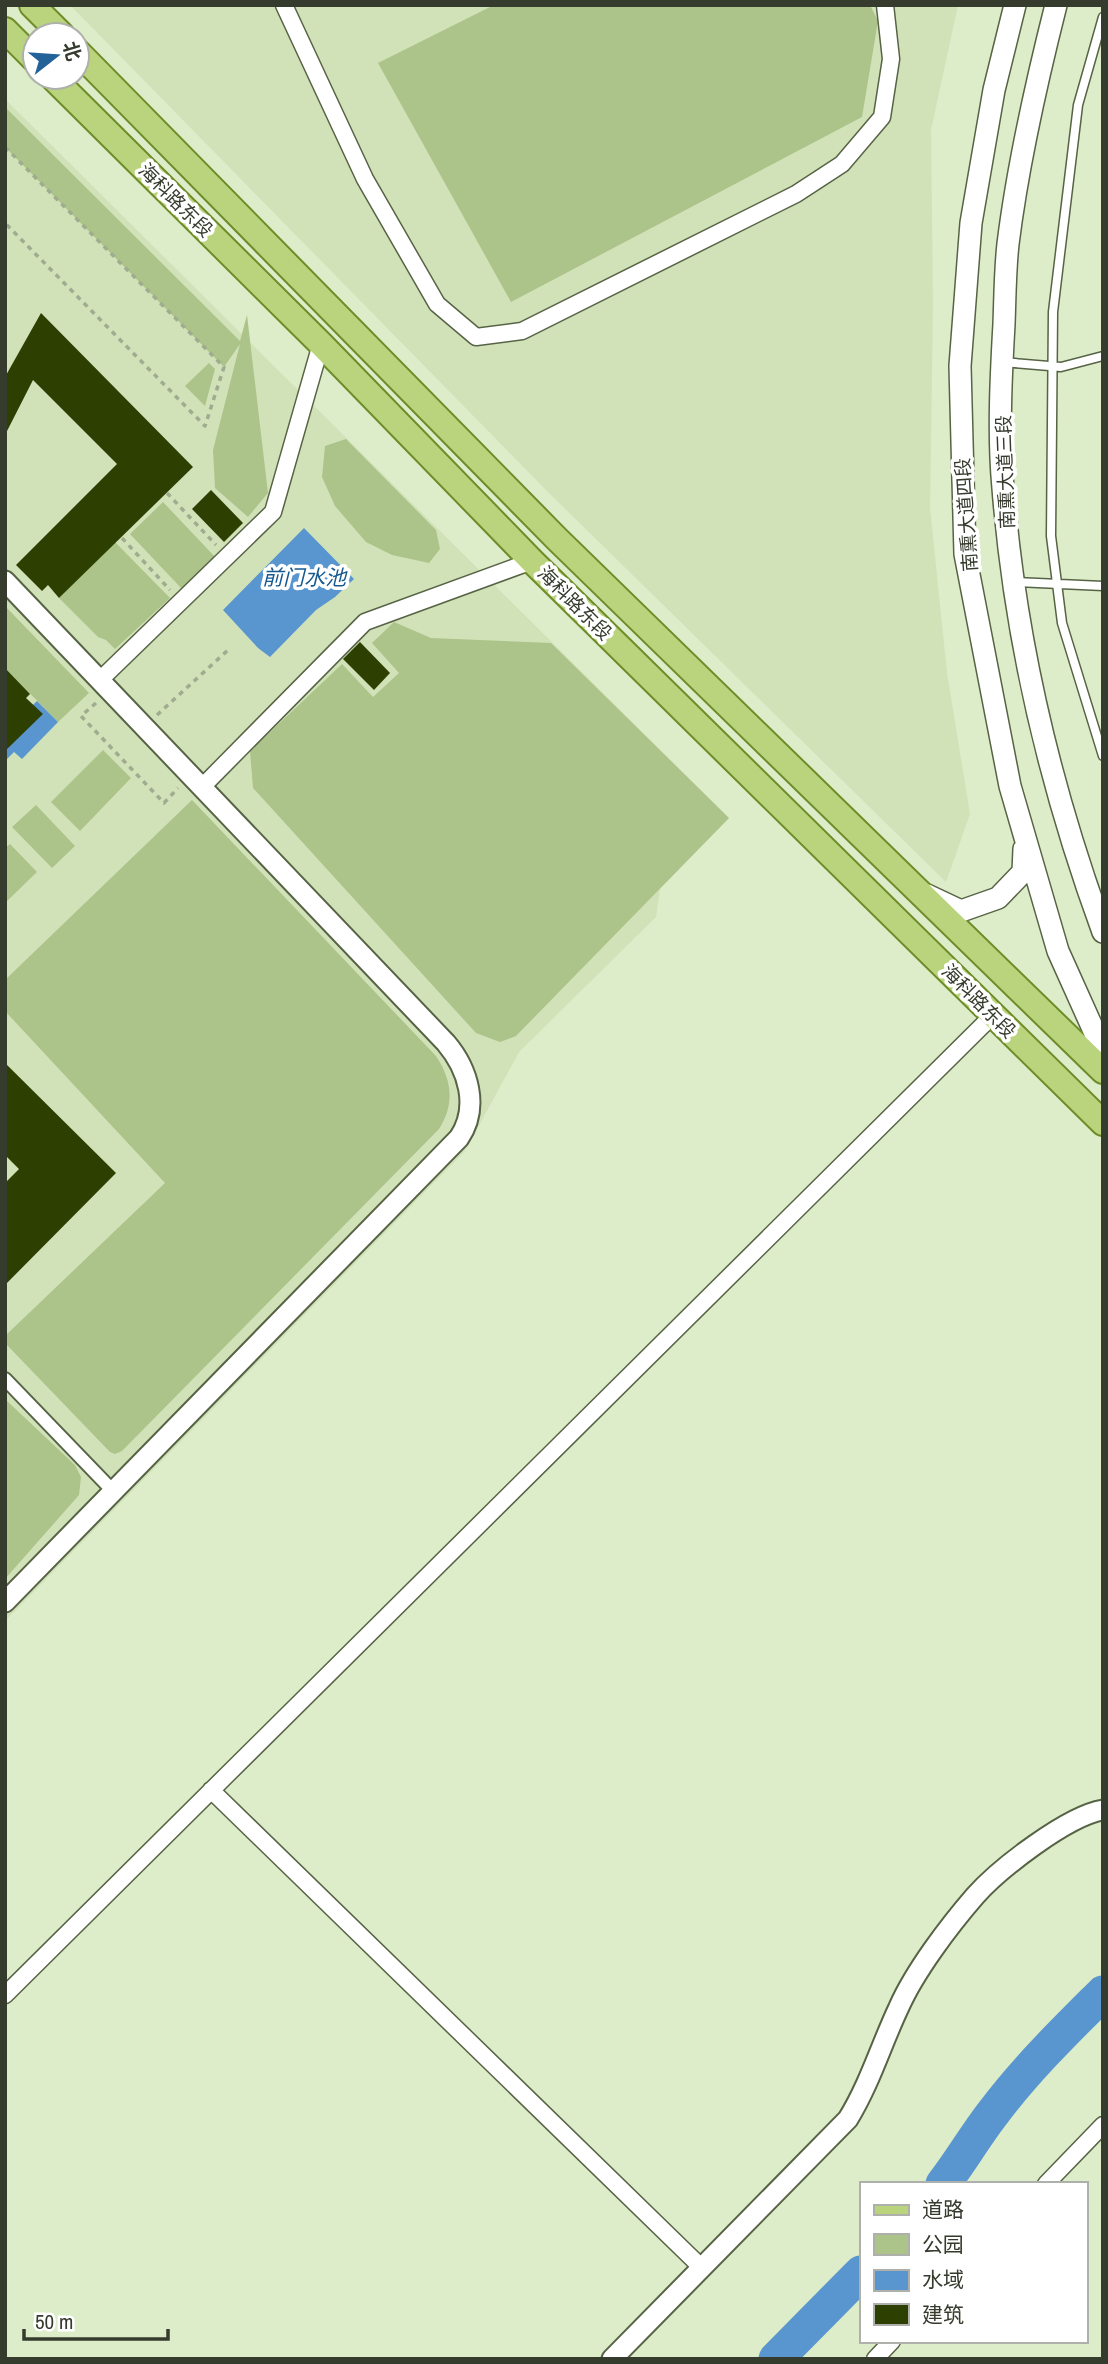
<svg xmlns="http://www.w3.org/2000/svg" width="1108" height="2364" viewBox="0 0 1108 2364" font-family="'Archivo Narrow','Noto Sans SC',sans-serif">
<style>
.built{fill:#d1e2b9}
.green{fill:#acc389}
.water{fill:#5996cf}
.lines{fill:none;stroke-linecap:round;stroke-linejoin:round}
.river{stroke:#5996cf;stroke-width:35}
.building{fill:#2d4001}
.service-casing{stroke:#576345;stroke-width:11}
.pedestrian-casing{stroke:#576345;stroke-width:16}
.minor-casing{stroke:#576345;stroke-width:19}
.tertiary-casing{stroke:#576345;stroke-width:23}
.secondary-casing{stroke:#576345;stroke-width:24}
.primary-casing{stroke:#6e8c28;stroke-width:28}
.path{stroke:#a0ac90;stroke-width:3.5;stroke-dasharray:5 5;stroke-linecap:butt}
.service{stroke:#fff;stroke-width:8}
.pedestrian{stroke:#fff;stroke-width:12}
.minor{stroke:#fff;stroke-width:16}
.tertiary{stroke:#fff;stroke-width:19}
.secondary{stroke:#fff;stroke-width:21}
.primary{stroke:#bad47d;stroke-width:24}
.labels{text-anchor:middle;stroke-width:7;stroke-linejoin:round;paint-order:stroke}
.street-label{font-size:19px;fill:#353b2d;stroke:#fff}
.water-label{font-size:21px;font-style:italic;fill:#175a90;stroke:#fff}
</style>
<rect width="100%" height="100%" fill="#ddecc9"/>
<path class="built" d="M70 5H958L931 130 933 304 930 508 947 673 970 814 946 882 547 491Z
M5 99 729 818 660 889 656 917 519 1052 465 1151 5 1621Z"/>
<path class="green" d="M494 5H870L878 21 862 117 511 302 378 63Z
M5 107 240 341 247 315 268 493 248 517 215 488 213 450 240 344 224 367 5 147Z
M209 363 215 369 205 406 185 386Z
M346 439 436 530 440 549 429 563 392 555 366 542 335 506 322 477 325 446Z
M163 502 216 558 182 589 130 534Z
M115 542 170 598 115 649 106 640 98 637 59 598Z
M5 606 89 693 58 722 5 668Z
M394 622 431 638 551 643 729 818 516 1036 500 1042 476 1033 253 788 250 751 342 664 373 697 399 673 372 643Z
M103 750 131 778 80 831 51 802Z
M192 800 436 1056C452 1080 455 1104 439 1129L122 1451 115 1454 110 1452 5 1343V1336L165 1183 5 1011V980Z
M36 805 75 846 52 868 12 827Z
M10 844 37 872 5 903V848Z
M6 1400 75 1465 81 1477 79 1495 5 1579Z"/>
<path class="water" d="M304 528 354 579 335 597 316 610 270 657 258 648 223 610Z
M37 701 58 722 22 759 14 752 5 761V732Z"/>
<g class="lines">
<path class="river" d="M943 2184C961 2161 975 2136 993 2113 1026 2069 1064 2032 1103 1993
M776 2359 861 2273"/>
</g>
<path class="building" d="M41 313 193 467 59 598 48 585 42 591 16 565 117 464 33 380 5 435V377Z
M211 490 243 523 224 542 192 509Z
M360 642 390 673 374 690 343 659Z
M5 668 30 694 26 698 43 714 5 751Z
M5 1063 116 1173 5 1285V1183L19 1169 5 1155Z"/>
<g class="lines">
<defs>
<path id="service" d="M1103 17 1078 105 1053 312 1051 536 1062 623 1103 756
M1002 362 1061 367 1103 356
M1015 582 1103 586"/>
<path id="pedestrian" d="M5 1379 113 1491"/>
<path id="minor" d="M284 5 365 179 437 304 476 337 522 331 796 194 842 164 882 117 891 59 885 5
M100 680 273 512 321 344
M203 786 365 622 532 561
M211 1790 701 2267
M5 1995 993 1015
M1046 2184 1103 2125
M875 2359 892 2341"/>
<path id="tertiary" d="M5 581 446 1043C468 1069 480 1107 459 1138L5 1602
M612 2359 848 2119C870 2083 881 2045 899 2007 915 1971 949 1926 975 1896 999 1869 1067 1816 1103 1810"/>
<path id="secondary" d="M1015 5 994 90 971 223 960 366 965 554 1010 786 1058 951 1103 1051
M1056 5C1036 84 1018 163 1008 244 1005 271 1005 298 1004 324 1001 376 998 436 1003 488 1015 640 1051 790 1103 932
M927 895 961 911 998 898 1023 872 1024 849"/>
<path id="primary" d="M32 5 62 35
M5 30 35 60
M77 51 557 539 1103 1071
M52 77 321 344 532 561 1103 1123"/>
</defs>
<use href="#service" class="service-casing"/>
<use href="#pedestrian" class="pedestrian-casing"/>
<use href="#minor" class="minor-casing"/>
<use href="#tertiary" class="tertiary-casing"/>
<use href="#secondary" class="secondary-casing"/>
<use href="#primary" class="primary-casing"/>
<path class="path" d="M5 147 224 367 205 426 5 223
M167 493 216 545
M122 538 170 590
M96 703 81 716 164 803 178 788
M157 715 228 650"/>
<use href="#service" class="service"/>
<use href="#pedestrian" class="pedestrian"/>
<use href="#minor" class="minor"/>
<use href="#tertiary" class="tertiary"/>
<use href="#secondary" class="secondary"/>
<use href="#primary" class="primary"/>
</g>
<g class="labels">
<g class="street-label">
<text transform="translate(176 200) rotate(45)" y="7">海科路东段</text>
<text transform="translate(1005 472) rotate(-92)" y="7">南熏大道三段</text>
<text transform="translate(966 515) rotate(-94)" y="7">南熏大道四段</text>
<text transform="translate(575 603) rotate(45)" y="7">海科路东段</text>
<text transform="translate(979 1001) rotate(45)" y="7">海科路东段</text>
</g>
<g class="water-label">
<text x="304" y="585">前门水池</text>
</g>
</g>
<rect width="1108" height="2364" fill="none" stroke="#353b2d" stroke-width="14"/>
<rect x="860" y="2182" width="228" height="161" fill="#ffffff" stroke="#aeb1ab" stroke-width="2"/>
<rect x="874" y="2205" width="35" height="10" fill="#bad47d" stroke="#aeb1ab" stroke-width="2"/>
<text x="922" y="2217" font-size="21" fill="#353b2d">道路</text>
<rect x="874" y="2234" width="35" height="21" fill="#acc389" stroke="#aeb1ab" stroke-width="2"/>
<text x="922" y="2252" font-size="21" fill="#353b2d">公园</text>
<rect x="874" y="2270" width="35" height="21" fill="#5996cf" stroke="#aeb1ab" stroke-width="2"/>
<text x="922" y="2287" font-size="21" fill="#353b2d">水域</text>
<rect x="874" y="2304" width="35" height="21" fill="#2d4001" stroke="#aeb1ab" stroke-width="2"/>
<text x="922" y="2322" font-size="21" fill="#353b2d">建筑</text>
<g transform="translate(56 56) rotate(73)"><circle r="33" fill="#ffffff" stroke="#aeb1ab" stroke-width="2"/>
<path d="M0-5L12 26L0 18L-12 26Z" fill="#236299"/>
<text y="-10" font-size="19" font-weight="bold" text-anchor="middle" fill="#353b2d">北</text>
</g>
<path d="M24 2329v10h144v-10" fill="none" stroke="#353b2d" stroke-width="3.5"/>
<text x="35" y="2329" font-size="21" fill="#353b2d" stroke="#ffffff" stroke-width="5" paint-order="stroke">50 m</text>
</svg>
